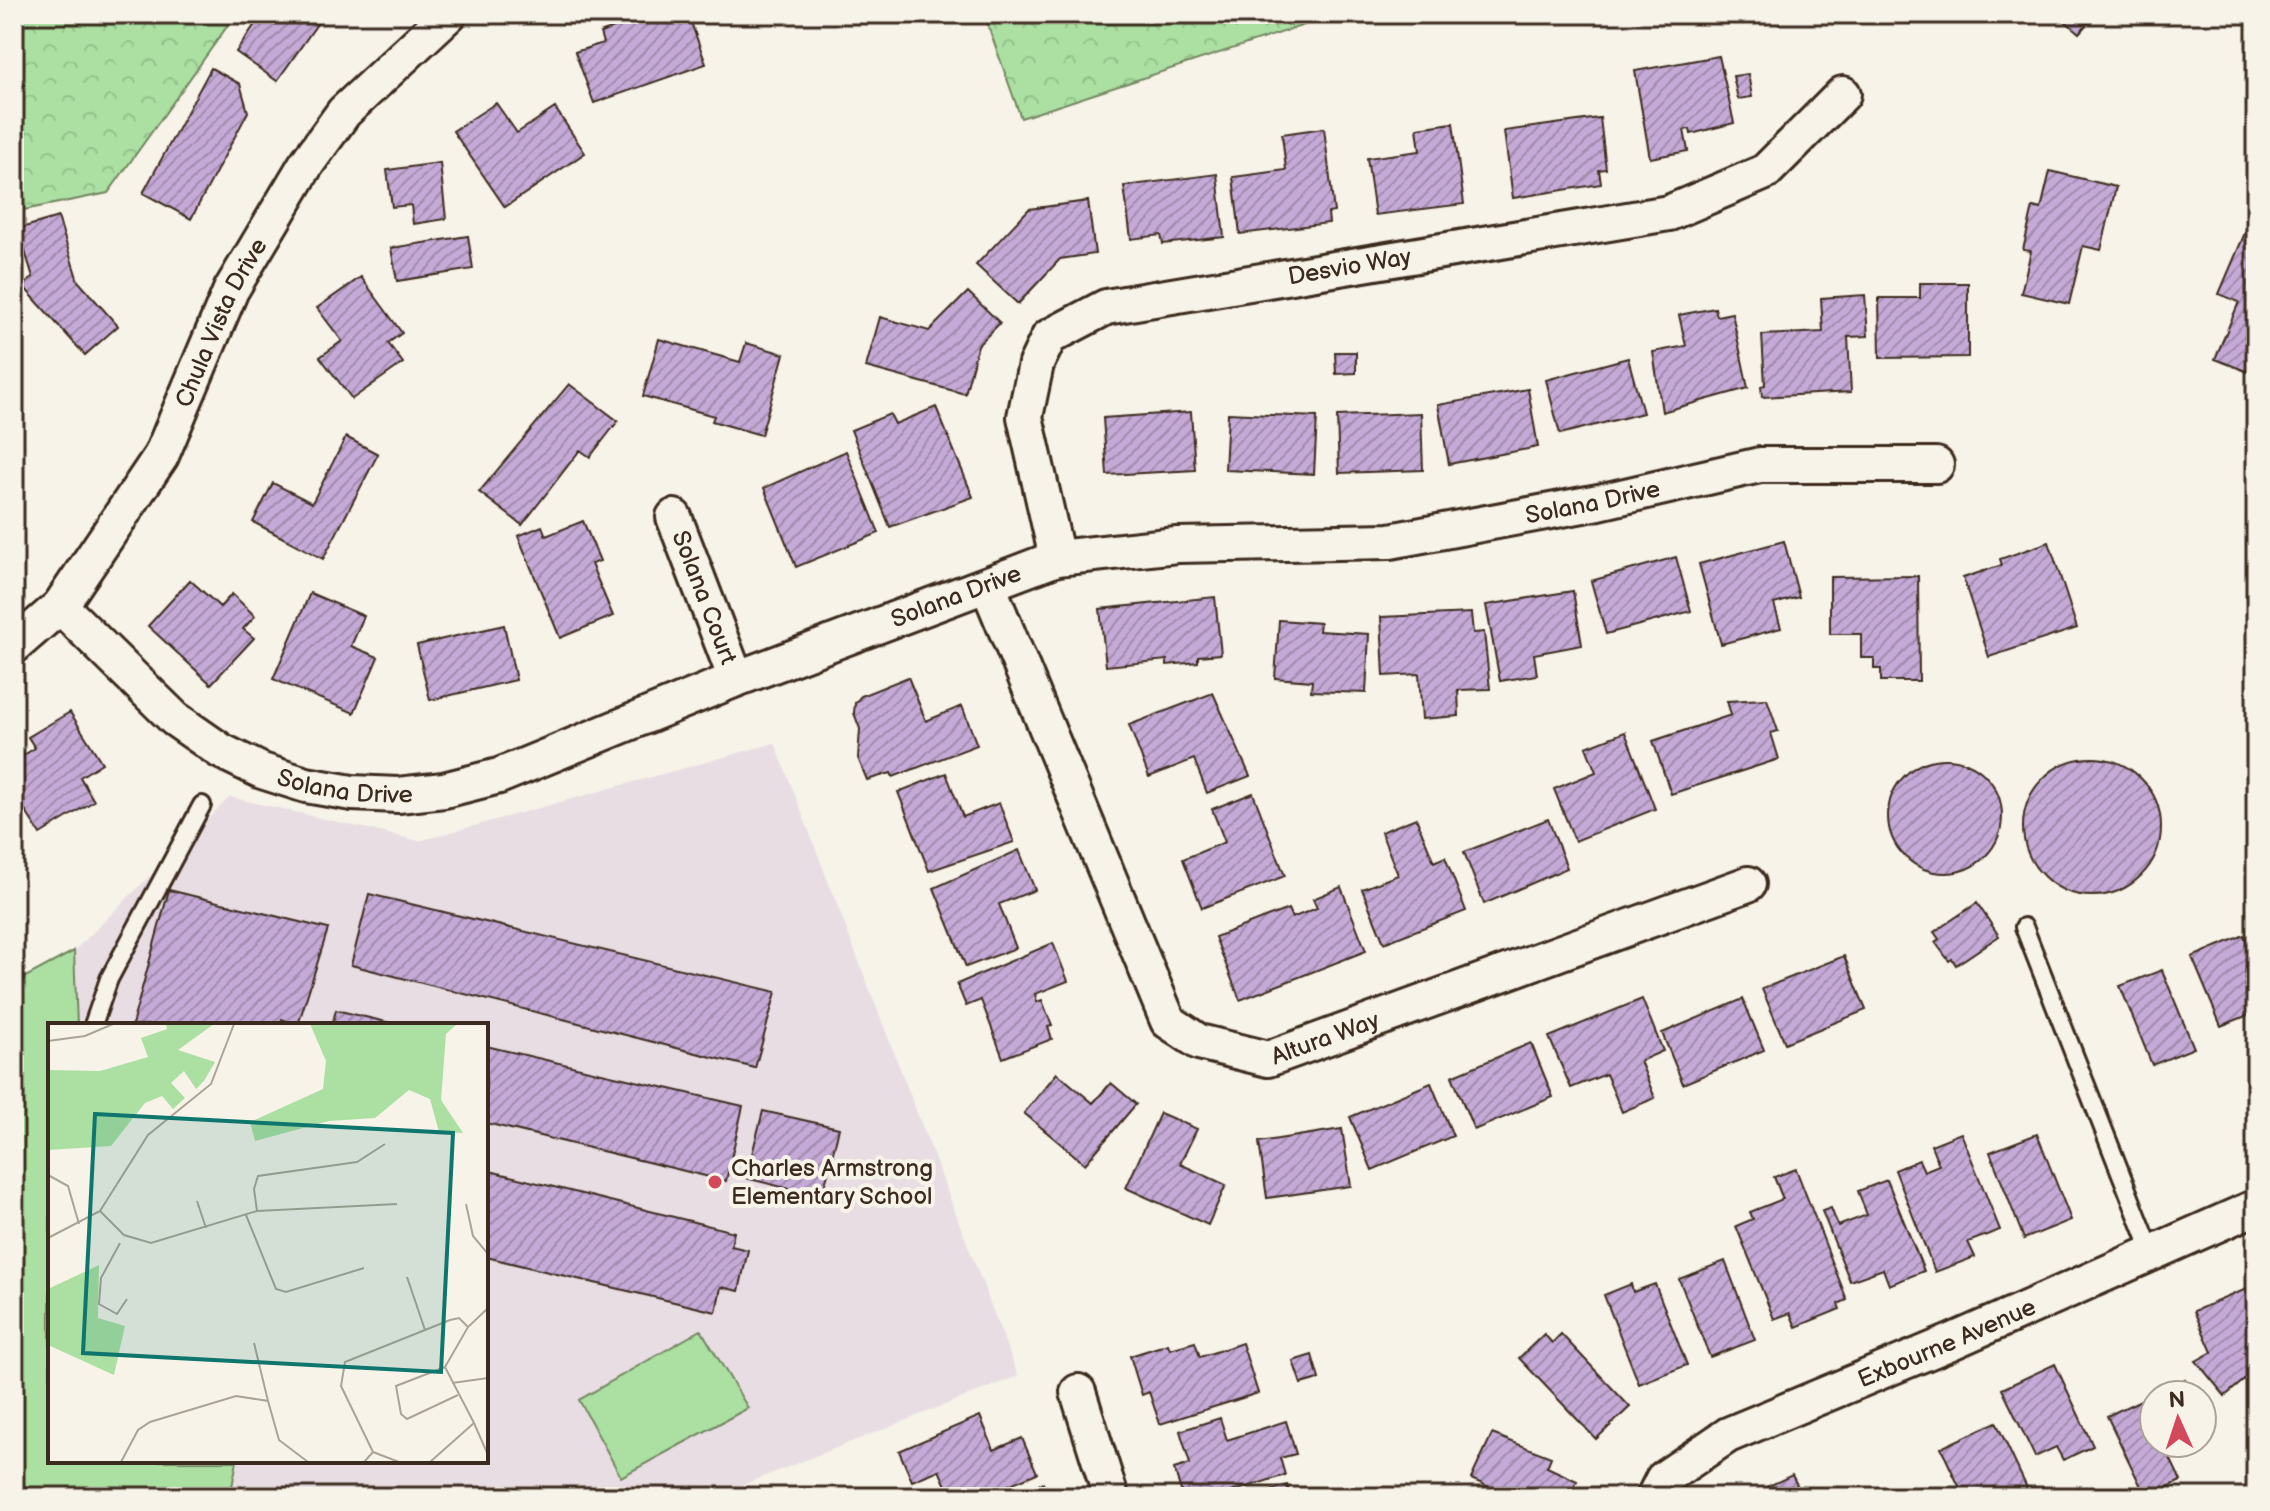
<svg xmlns="http://www.w3.org/2000/svg" width="2270" height="1511" viewBox="0 0 2270 1511" font-family="'Balsamiq Sans',sans-serif">
<style>
.built{fill:#e8dde3}
.forest{fill:url(#forest-crowns);stroke:#738560;stroke-width:2}
.pitch{fill:#abe0a2;stroke:#738560;stroke-width:2}
.building{fill:url(#building-hatch);stroke:#3b2a1e;stroke-width:2}
.lines{fill:none;stroke-linecap:round;stroke-linejoin:round}
.service-casing{stroke:#3b2a1e;stroke-width:22}
.minor-casing{stroke:#3b2a1e;stroke-width:40}
.service{stroke:#f7f3e8;stroke-width:16}
.minor{stroke:#f7f3e8;stroke-width:34}
.poi-dot{fill:#d1495b;stroke:#f7f3e8;stroke-width:3}
.labels{text-anchor:middle;stroke-width:8;stroke-linejoin:round;paint-order:stroke}
.street-label{font-size:24px;fill:#3b2a1e;stroke:#f7f3e8}
.poi-label{font-size:24px;fill:#3b2a1e;stroke:#f7f3e8;text-anchor:start}
.inset-road{fill:none;stroke:#aca397;stroke-width:2}
.view{fill:#0f766e;fill-opacity:0.15;stroke:#0f766e;stroke-width:4}
.inset-edge{fill:none;stroke:#3b2a1e;stroke-width:4}
</style>
<defs>
<pattern id="forest-crowns" width="20" height="18" patternUnits="userSpaceOnUse" patternTransform="scale(2)"><rect width="20" height="18" fill="#abe0a2"/><path d="M2 6a3 3 0 1 1 6 0M12 15a3 3 0 1 1 6 0" fill="none" stroke="#94c08b"/></pattern>
<pattern id="building-hatch" width="6" height="6" patternUnits="userSpaceOnUse" patternTransform="scale(2)"><rect width="6" height="6" fill="#c5aad7"/><path d="M-1 1l2-2M0 6l6-6M5 7l2-2" fill="none" stroke="#a18bae"/></pattern>
</defs>
<rect width="100%" height="100%" fill="#f7f3e8"/>
<filter id="ink" filterUnits="userSpaceOnUse"><feTurbulence type="fractalNoise" baseFrequency=".0125" numOctaves="2"/><feDisplacementMap in="SourceGraphic" scale="16" xChannelSelector="R" yChannelSelector="G"/><feConvolveMatrix kernelMatrix="1 2 1 2 8 2 1 2 1" color-interpolation-filters="sRGB"/></filter>
<g filter="url(#ink)">
<path class="built" d="M775 743 1018 1376 712 1497H230L237 1461H486V1025H77L74 951 230 797 419 841Z"/>
<path class="forest" d="M14 14H236L108 193 14 212Z
M984 14H1338L1021 118Z"/>
<path class="pitch" d="M74 951 77 1025H50V1461H237L230 1497H14V983Z
M701 1330 748 1408 621 1477 579 1400Z"/>
<path class="building" d="M262 14H324L277 81 236 52Z
M654 14 657 21 688 14 706 64 594 103 575 52 603 43 600 33Z
M2057 14H2096L2079 33Z
M1719 56 1734 123 1691 134 1690 129 1684 130 1688 151 1650 158 1635 71Z
M211 68 240 84 248 112 191 219 143 193Z
M1748 74 1752 97 1738 99 1733 76Z
M496 103 517 133 555 108 585 153 505 207 453 131Z
M1600 118 1606 169 1599 170 1601 184 1513 198 1504 131Z
M1453 123 1464 204 1375 215 1367 158 1420 151 1417 128Z
M1324 128 1334 212 1328 213 1329 223 1240 234 1233 177 1286 170 1282 134Z
M440 163 446 219 413 224 411 205 392 207 387 170Z
M2050 171 2116 187 2101 250 2083 246 2069 304 2021 293 2031 251 2023 250 2033 207 2041 209Z
M1217 174 1224 237 1163 244 1161 235 1131 239 1124 186Z
M1088 201 1095 254 1060 259 1018 304 976 265 1029 209Z
M2256 207V375L2215 359 2239 302 2219 294Z
M58 217 78 281 118 326 85 355 23 286 33 277 18 229Z
M468 236 473 269 397 281 391 248Z
M361 277 402 333 388 343 403 363 352 399 320 357 342 341 317 308Z
M1920 283H1968V357L1880 358 1879 298H1920Z
M968 292 1000 323 978 345 965 394 866 367 880 317 929 331Z
M1865 295 1868 336 1848 337 1851 392 1762 397 1761 386 1765 385 1762 335 1823 332 1821 298Z
M1715 308 1717 316 1732 313 1748 388 1662 412 1653 352 1686 346 1679 315Z
M659 339 740 362 746 343 784 354 761 435 712 421 714 416 643 396Z
M1335 352H1356V373L1336 374Z
M1628 358 1643 413 1560 434 1546 380Z
M569 384 618 421 590 457 580 450 522 525 479 492Z
M1528 389 1538 447 1449 464 1438 405Z
M936 407 973 497 890 527 851 430 890 414 895 424Z
M1191 412 1195 470 1107 475 1103 418Z
M1228 413 1317 417 1314 474 1225 470Z
M1421 413 1423 470 1339 473 1337 416Z
M346 437 378 454 323 559 253 522 273 483 312 503Z
M846 451 879 533 796 567 764 488Z
M583 521 600 561 591 564 613 616 560 638 518 536 542 526 546 536Z
M1784 541 1799 597 1774 604 1781 628 1721 644 1699 564Z
M2049 542 2077 628 1989 657 1963 578 2002 565 2000 559Z
M1676 557 1691 611 1606 634 1591 581Z
M1918 576 1919 681H1881V669H1874V658H1861V634H1830V577Z
M190 580 220 607 232 594 255 616 243 629 254 638 211 684 148 626Z
M1573 591 1582 645 1534 654 1537 675 1500 681 1486 605Z
M310 593 364 616 351 646 378 657 354 713 273 679Z
M1215 597 1221 654 1198 656V662L1167 665V660L1106 666 1100 609Z
M1471 613 1473 633 1484 632 1490 689 1458 690 1459 716 1422 719 1419 674 1384 676 1381 617Z
M1279 620 1320 623 1319 631 1369 634 1366 693 1311 691 1312 681 1275 678Z
M504 625 516 680 430 700 417 645Z
M908 677 926 721 962 706 977 745 893 777 891 773 867 780 858 758 860 729 854 713 855 703 861 696Z
M1213 693 1250 776 1207 793 1194 759 1149 777 1129 725Z
M1767 699 1778 731 1771 733 1779 759 1671 794 1653 741 1731 715 1727 701Z
M70 712 102 763 80 777 94 801 40 834 14 793V761L35 748 28 737Z
M1625 732 1655 809 1575 841 1554 789 1596 772 1586 747Z
M2023 827a69 69 0 1 1 138 0a69 69 0 1 1-138 0Z
M1888 816a57 57 0 1 1 114 0a57 57 0 1 1-114 0Z
M946 773 963 817 999 803 1014 842 929 871 898 792Z
M1253 793 1285 876 1202 908 1183 859 1225 842 1212 809Z
M1416 818 1434 862 1445 857 1466 911 1384 943 1362 889 1398 875 1381 832Z
M1548 819 1567 868 1484 904 1464 852Z
M1019 850 1035 890 999 904 1016 948 966 967 934 888Z
M1341 887 1366 951 1240 1000 1215 937 1288 909 1292 918 1317 908 1313 899Z
M169 890 328 929 298 1025 282 1019 281 1025H132Z
M369 894 776 992 755 1068 351 965Z
M1977 903 1999 936 1956 965 1952 959 1949 961 1935 942 1939 939 1934 932Z
M2244 935 2256 963V1012L2221 1026 2192 957Z
M1053 943 1068 981 1035 994 1037 1002 1042 1000 1052 1026 1048 1027 1052 1039 1003 1058 981 1000 966 1006 957 984Z
M1844 956 1866 1010 1785 1043 1762 989Z
M2162 970 2194 1048 2152 1065 2120 986Z
M1642 999 1663 1051 1640 1061 1655 1098 1622 1112 1606 1074 1571 1088 1549 1037Z
M1743 999 1764 1050 1683 1084 1662 1033Z
M336 1010 399 1025H332Z
M1531 1043 1553 1097 1474 1130 1452 1076Z
M486 1046 743 1106 726 1181 486 1123Z
M1057 1073 1093 1103 1111 1083 1136 1104 1085 1164 1024 1113Z
M1431 1083 1453 1136 1372 1170 1350 1117Z
M763 1111 839 1128 822 1197 746 1178Z
M1160 1113 1197 1129 1180 1164 1226 1185 1208 1225 1126 1188Z
M1342 1129 1351 1186 1267 1198 1259 1142Z
M1961 1133 2000 1230 1968 1242 1975 1257 1935 1272 1895 1170 1919 1160 1924 1171 1939 1165 1931 1145Z
M2037 1134 2071 1220 2024 1239 1990 1152Z
M1796 1169 1847 1300 1838 1304 1840 1309 1796 1327 1790 1313 1774 1319 1736 1226 1753 1219 1750 1212 1783 1199 1774 1177Z
M486 1170 734 1232 731 1246 748 1250 739 1291 721 1287 716 1312 486 1257Z
M1887 1180 1924 1271 1889 1285 1883 1269 1850 1281 1822 1211 1831 1208 1838 1226 1867 1215 1858 1191Z
M1725 1261 1755 1340 1710 1357 1679 1279Z
M1631 1284 1633 1292 1655 1284 1687 1365 1639 1384 1604 1295Z
M2256 1285V1347L2244 1352 2256 1370 2225 1396 2196 1361 2212 1352 2194 1311Z
M1544 1334 1552 1343 1561 1334 1630 1407 1596 1439 1519 1358Z
M1195 1342 1200 1357 1242 1343 1258 1393 1160 1424 1149 1392 1142 1395 1130 1356 1168 1344 1170 1349Z
M1312 1355 1319 1379 1301 1384 1293 1361Z
M2055 1364 2093 1446 2063 1460 2056 1447 2035 1457 2002 1389Z
M2185 1379 2193 1395H2154V1443H2163L2181 1481 2146 1497 2107 1416Z
M980 1416 994 1450 1022 1438 1037 1473 980 1497H951L939 1470 912 1481 899 1451Z
M1220 1418 1227 1440 1286 1421 1296 1454 1280 1458 1285 1475 1216 1497H1183L1174 1469 1190 1464 1180 1431Z
M1996 1422 2028 1490 2014 1497H1964L1941 1448Z
M1492 1434 1551 1457 1547 1467 1577 1481 1570 1497H1512L1471 1479Z
M1792 1475 1803 1497H1746Z
M1043 1483 1047 1497H1001Z
M1287 1485 1291 1497H1251Z
M2088 1489 2091 1497H2061Z"/>
<g class="lines">
<defs>
<path id="service" d="M2024 927 2152 1253
M93 1025 109 979 202 805"/>
<g id="minor">
<path id="s1" d="M674 517 736 679"/>
<path id="s2" d="M1057 558 1025 417 1036 364 1049 337 1106 307 1669 213 1765 172 1843 94"/>
<path id="s3" d="M988 586 1168 1021 1199 1042 1268 1059 1748 884"/>
<path id="s4" d="M60 606 175 719 221 751 262 771 306 785 352 793 398 795 444 790 499 776 736 679 1057 558 1177 545 1390 541 1599 502 1760 465H1936"/>
<path id="s5" d="M14 646 60 606 161 456 231 290 305 166 344 112 449 14"/>
<path d="M1078 1392 1111 1497"/>
<path id="s6" d="M1654 1497 1663 1479 1728 1435 1951 1342 2256 1207"/>
</g>
</defs>
<use href="#service" class="service-casing"/>
<use href="#minor" class="minor-casing"/>
<use href="#service" class="service"/>
<use href="#minor" class="minor"/>
</g>
</g>
<circle class="poi-dot" cx="715" cy="1182" r="8"/>
<g class="labels">
<g class="street-label">
<text dy="8" stroke="none"><textPath href="#s2" startOffset="540">Desvio Way</textPath></text>
<text dy="8" stroke="none"><textPath href="#s5" startOffset="388">Chula Vista Drive</textPath></text>
<text dy="8" stroke="none"><textPath href="#s4" startOffset="1644">Solana Drive</textPath></text>
<text dy="8" stroke="none"><textPath href="#s4" startOffset="996">Solana Drive</textPath></text>
<text dy="8" stroke="none"><textPath href="#s1" startOffset="86">Solana Court</textPath></text>
<text dy="8" stroke="none"><textPath href="#s4" startOffset="348">Solana Drive</textPath></text>
<text dy="8" stroke="none"><textPath href="#s3" startOffset="640">Altura Way</textPath></text>
<text dy="8" stroke="none"><textPath href="#s6" startOffset="336">Exbourne Avenue</textPath></text>
</g>
<g class="poi-label">
<text x="731" y="1176">Charles Armstrong<tspan x="731" dy="28">Elementary School</tspan></text>
</g>
</g>
<g transform="translate(48 1023)">
<rect width="440" height="440" fill="#f7f3e8"/>
<path d="M118 1H166L130 27 167 39 156 58 148 66 136 48 123 60 137 75 125 86 114 73 97 80 63 123 0 127V47L52 48 100 34 93 15 119 6ZM262 1H409L398 11 393 77 415 110 391 109 382 76 361 67 327 95 281 98 207 118 202 99 275 66 278 38Z" fill="#abe0a2"/>
<path d="M51 242 50 295 77 303 66 352 0 322V266Z" fill="#abe0a2"/>
<path class="inset-road" d="M0 18 37 13 65 1M0 152 20 163 31 201M149 178 158 205M418 181 425 213 440 231M52 188 76 212 103 220 209 188 349 181M209 188 206 166 210 153 309 139 337 121M198 192 228 266 238 269 316 245M0 215 52 188 100 112 163 61 186 1M72 220 53 255 51 281 69 291 79 276M359 254 377 307M206 320 220 378M397 344 348 363 353 391 359 396 410 372M404 360 440 355M426 400 397 344 420 304 440 285M325 429 293 363 297 339 402 297 411 295 420 304M73 439 90 407 102 399 188 373 220 378 231 417 260 439M316 439 325 429 351 439M382 439 426 400 440 432"/>
<path class="view" d="M47 91 405 110 393 349 35 330Z"/>
<rect width="440" height="440" class="inset-edge"/>
</g>
<rect width="2270" height="1511" fill="none" stroke="#f7f3e8" stroke-width="48"/>
<rect x="24" y="24" width="2222" height="1463" fill="none" stroke="#3b2a1e" stroke-width="3" filter="url(#ink)"/>
<g transform="translate(2178 1419) rotate(357)"><circle r="38" fill="#f7f3e8" stroke="#aca397" stroke-width="2"/>
<path d="M0-6L14 30L0 20L-14 30Z" fill="#d1495b"/>
<text y="-12" font-size="22" font-weight="bold" text-anchor="middle" fill="#3b2a1e">N</text>
</g>
</svg>
